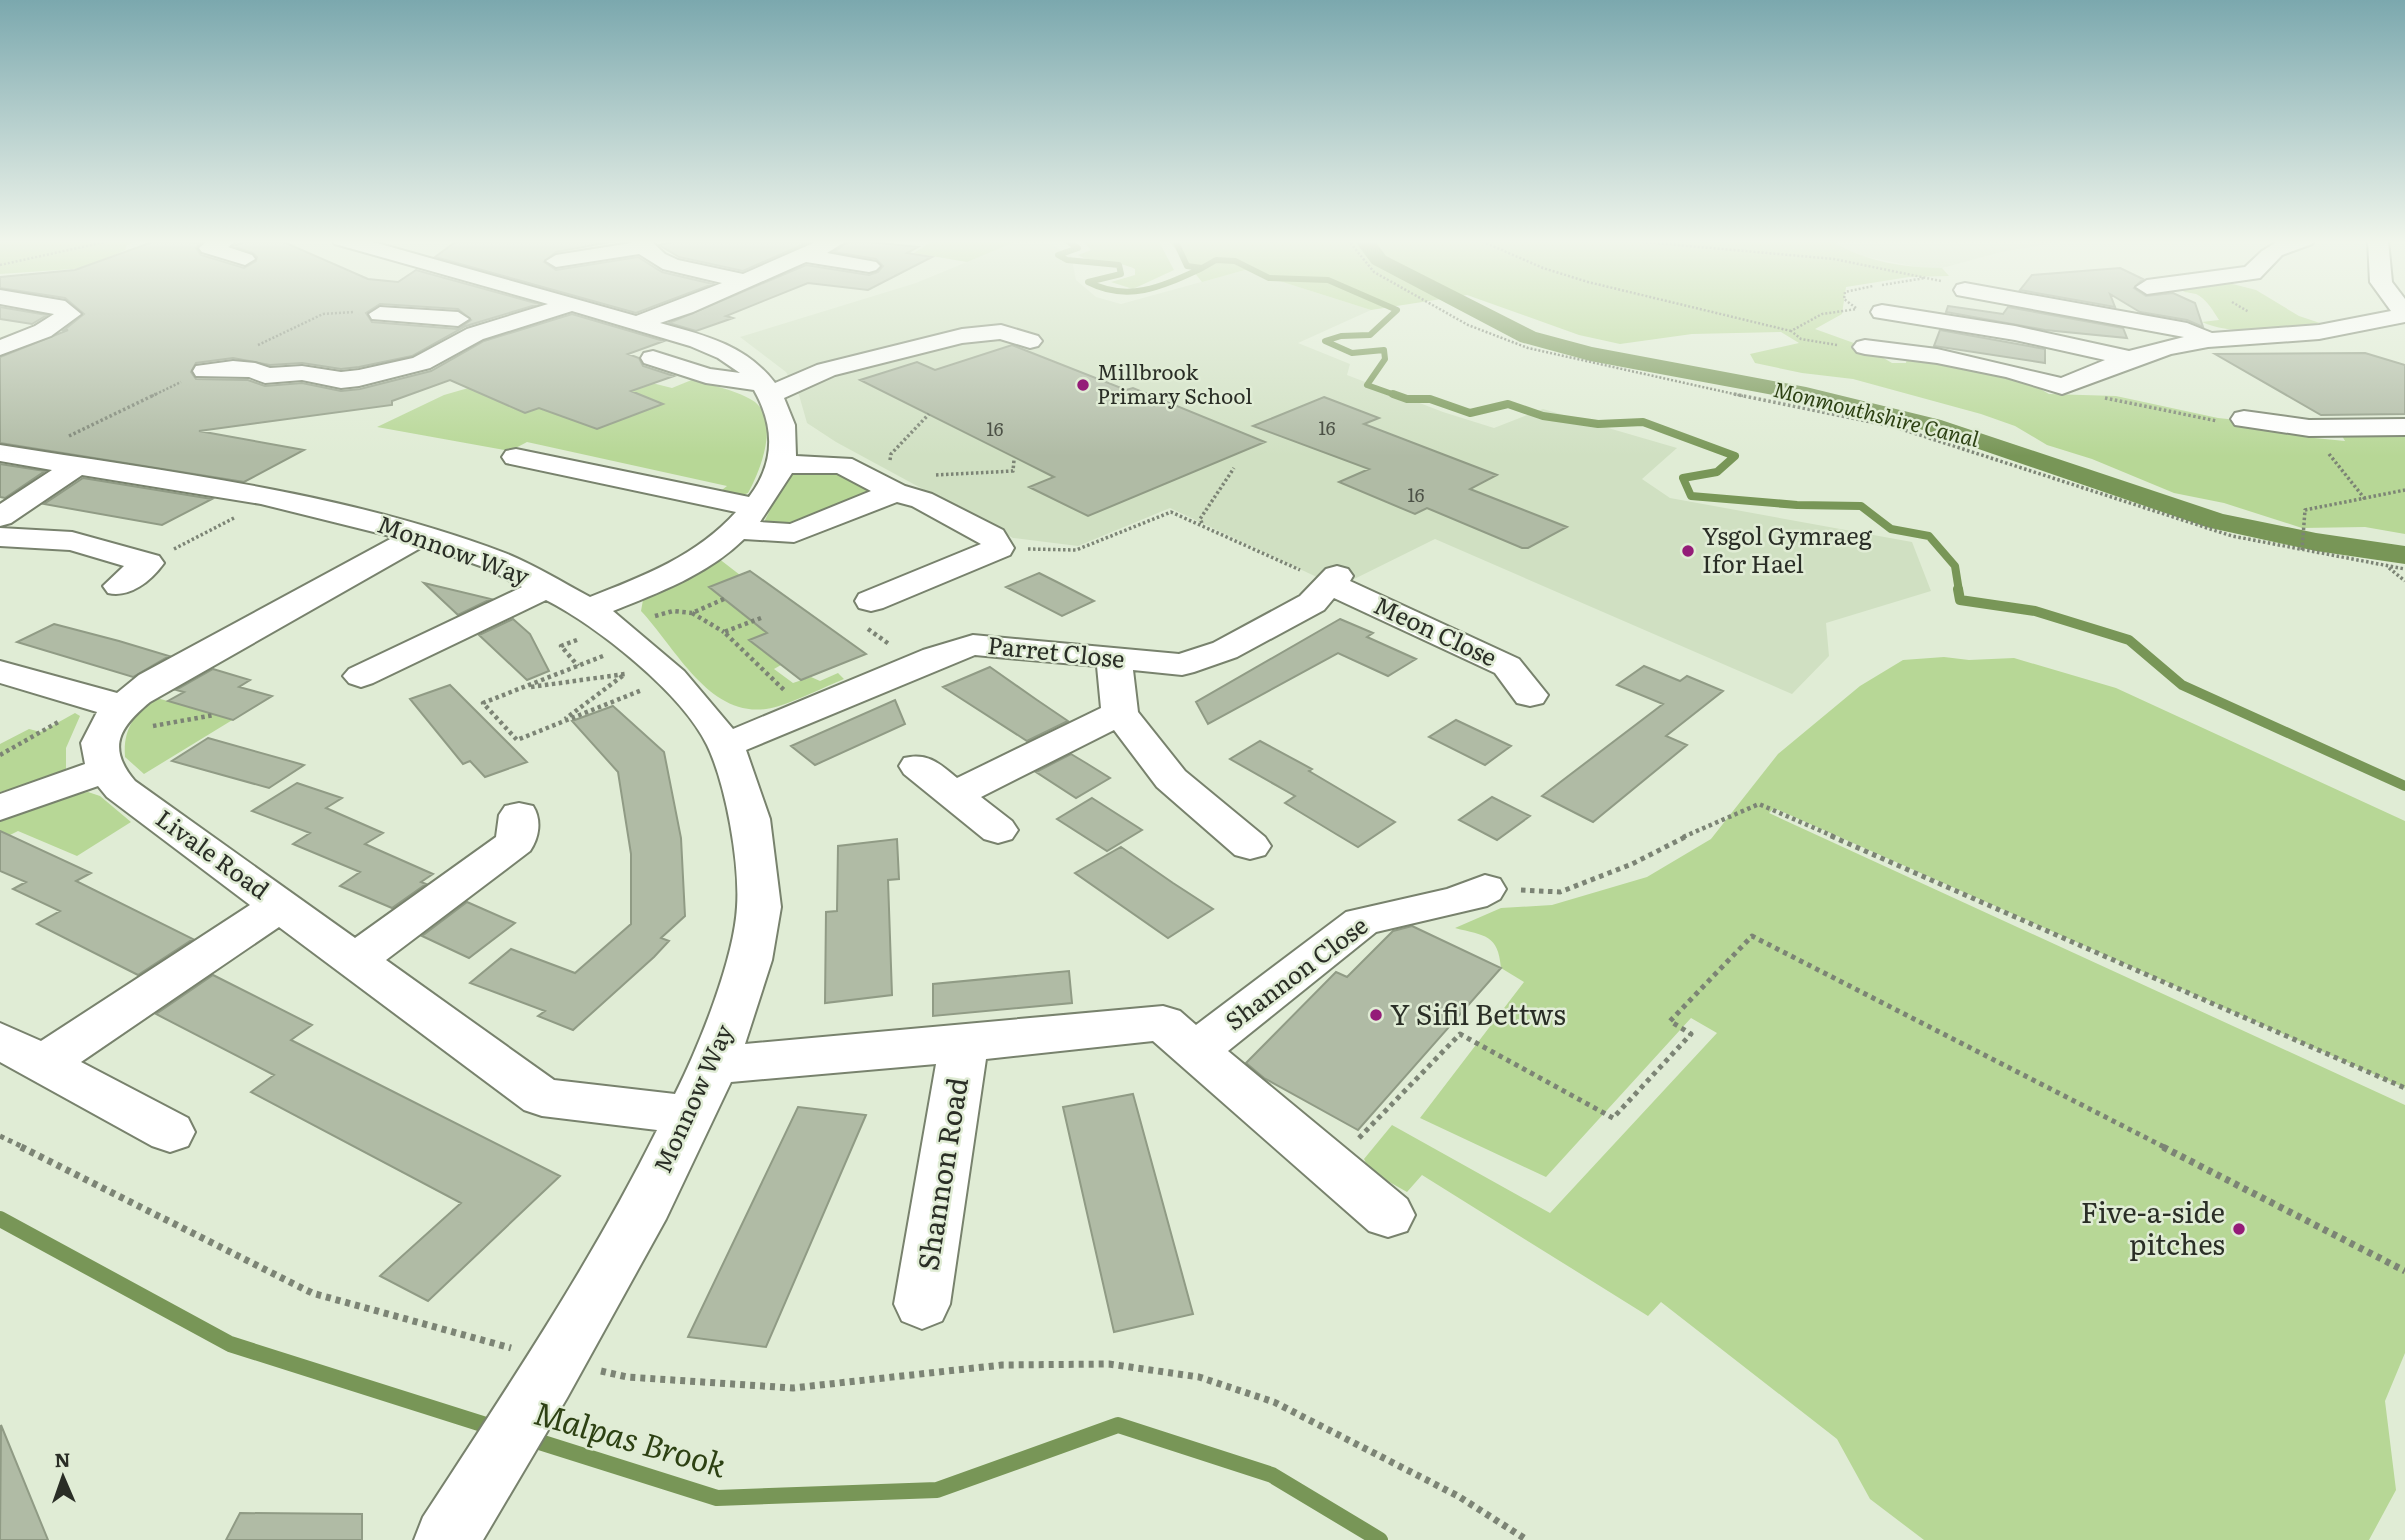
<svg xmlns="http://www.w3.org/2000/svg" width="2405" height="1540" viewBox="0 0 2405 1540" font-family="Literata,serif">
<style>
.built{fill:#d0e0c2}
.green{fill:#b7d796}
.lines{fill:none;stroke-linecap:round;stroke-linejoin:round}
.stream-far3{stroke:#789657;stroke-width:6}
.stream-far2{stroke:#789657;stroke-width:8}
.stream-far1{stroke:#789657;stroke-width:10}
.stream{stroke:#789657;stroke-width:16}
.canal{fill:#789657;fill-rule:evenodd}
.building{fill:#b0bba5;stroke:#909b85;stroke-width:2;fill-rule:evenodd}
.minor-casing{stroke:#78826d;stroke-width:4}
.path-far4{stroke:#7c8475;stroke-width:2.5;stroke-dasharray:2 2;stroke-linecap:butt}
.path-far3{stroke:#7c8475;stroke-width:3.5;stroke-dasharray:2.5 2.5;stroke-linecap:butt}
.path-far2{stroke:#7c8475;stroke-width:4.5;stroke-dasharray:3.5 3.5;stroke-linecap:butt}
.path-far1{stroke:#7c8475;stroke-width:5;stroke-dasharray:4.5 4.5;stroke-linecap:butt}
.path{stroke:#7c8475;stroke-width:7;stroke-dasharray:5 5;stroke-linecap:butt}
.minor{fill:#fff;fill-rule:evenodd}
.poi-dot{fill:#941c78;stroke:#e0ecd5;stroke-width:2.5}
.labels{text-anchor:middle;stroke-width:5;stroke-linejoin:round;paint-order:stroke}
.far-number-label{font-size:18px;fill:#4c5146}
.far-poi-label{font-size:21px;fill:#2a2e26;stroke:#e0ecd5;text-anchor:start}
.far-water-label{font-size:21px;font-style:italic;fill:#2d4113;stroke:#e0ecd5}
.poi-label{font-size:24px;fill:#2a2e26;stroke:#e0ecd5;text-anchor:start}
.street-label{font-size:24px;fill:#2a2e26;stroke:#e0ecd5}
.near-poi-label{font-size:28px;fill:#2a2e26;stroke:#e0ecd5;text-anchor:start}
.near-street-label{font-size:28px;fill:#2a2e26;stroke:#e0ecd5}
.near-water-label{font-size:32px;font-style:italic;fill:#2d4113;stroke:#e0ecd5}
</style>
<rect width="100%" height="100%" fill="#e0ecd5"/>
<path class="built" d="M1020 240H1042L1071 255 1076 280 1096 297 1121 304 1245 270 1371 310 1298 343 1350 364 1347 375 1443 412 1494 428 1543 409 1677 448 1642 479 1670 498 1912 542 1931 591 1826 623 1829 656 1792 694 1435 539 1338 587 1170 508 1078 546 1013 538 836 442 807 423 799 395 786 372 740 337 916 283Z
M1830 240H2073L2001 252 1942 268H1922L1852 254Z"/>
<path class="green" d="M0 240H142L127 245 125 250 87 268 0 274Z
M919 240H1020L967 262 914 253 929 243Z
M1082 240H1158L1174 270 1133 289 1111 282 1135 275V269C1115 259 1091 264 1078 255L1091 250Z
M1168 240H1830C1862 261 1904 268 1942 268L1949 276 1909 277 1846 287 1842 314 1815 329 1865 347 1892 363H1906L1907 357 2023 379 2049 394 2116 396 2218 418 2296 426 2304 437 2345 441 2338 429 2405 427V534L2365 527 2302 528 2224 503 2174 493 2092 459 2047 445 2015 426 1981 414 1853 379 1802 373 1755 363 1750 354 1799 343 1781 332 1692 334 1620 344 1579 335 1467 295 1371 310 1245 270 1202 282Z
M2221 281 2256 290 2299 316 2320 323C2282 327 2239 338 2202 322L2219 320C2214 312 2206 298 2196 294 2188 292 2186 294 2180 289Z
M630 353 509 406 525 413 539 408 597 429 662 404 561 393 648 382 672 388 694 379C712 386 740 391 755 402 780 422 760 471 748 493L736 498 718 493 727 486 527 442 510 451 377 427 444 395 527 371Z
M797 472H840L870 489 868 494C831 511 806 527 764 522L786 478Z
M718 558 740 575 709 587 776 630 750 640 781 665 774 669 793 683 811 677 820 681 838 673 844 679C822 688 801 699 779 706 713 727 678 650 641 611L643 600Z
M1944 657 1969 660 2014 658 2116 688 2405 821V1088L1774 808 1769 813 2405 1105V1353L2385 1401 2396 1490 2369 1540H1924L1870 1499 1837 1439 1661 1302 1648 1316 1422 1175 1407 1192 1370 1171 1364 1159 1392 1125 1550 1213 1717 1033 1691 1018 1546 1177 1420 1118 1524 982 1501 968C1498 934 1485 936 1455 928L1501 908 1552 905 1647 877 1711 839 1778 754 1860 686 1903 660Z
M153 697 234 719 144 774 125 757C123 729 134 716 153 697Z
M75 713 80 716 66 748V769L53 777 0 792V744L29 729 41 732Z
M88 792 100 796 131 822 77 856 18 831 0 840V822L41 801Z"/>
<g class="lines">
<path class="stream-far3" d="M1066 240 1078 248 1058 255 1067 260 1119 265 1121 274 1088 282C1129 303 1163 286 1202 268
M1175 240 1187 266 1202 268 1216 260 1235 261 1269 278 1328 280 1397 310 1370 335 1341 336 1325 341 1352 353 1384 350 1385 359 1367 385 1398 396"/>
<path class="stream-far2" d="M1393 394 1407 399H1430L1470 413 1508 404 1543 416 1598 424 1643 422 1735 456 1717 472 1683 478 1691 496 1797 505 1861 506 1891 529 1929 536 1955 566 1959 591"/>
<path class="stream-far1" d="M1958 589 1960 600 2035 611 2129 640 2182 685 2405 786"/>
<path class="stream" d="M0 1219 230 1344 495 1428
M527 1438 717 1498 937 1490 1118 1425 1272 1475 1380 1540"/>
<path class="canal" d="M1354 240H1374L1386 256 1536 332 1592 347 1806 387 1941 420 2223 514 2316 533 2405 546V564L2316 551 2206 527 1923 430 1806 401 1590 361 1520 342 1372 264Z"/>
</g>
<path class="building" d="M158 240 201 243 196 248 201 255 244 268 256 261 257 257 253 253 233 246 250 240H279L368 279 398 282 416 270 539 304 466 326 412 356 359 367 341 369 302 363 270 365 233 358 196 363 191 372 196 379 248 380 265 386 302 383 341 391 360 389 431 371 484 341 572 314 664 341 628 354 639 358 643 366 674 376 631 391 663 404 597 429 539 408 525 413 450 380 392 401V405L199 431 304 450 244 482 0 443V357L68 330H64L84 314 65 298 0 288V277L75 270ZM380 304 458 309 471 320 458 329 372 322 366 313Z
M458 240H621L556 252 544 262 556 270 638 257 662 272 713 284 636 313 435 257Z
M683 240H813L743 271 679 257 659 245Z
M851 240 918 247 907 253 932 257 868 290 808 283 726 316 733 318 696 331 669 323 806 265 869 275 878 272 883 266 876 259 834 252Z
M2120 268 2143 279 2134 288 2146 296 2173 293 2195 303 2203 327 2187 320 2140 312 2110 294 2115 307 2020 290 2032 275Z
M1948 306 2003 314 2008 307 2123 328 2127 338 2045 330 1946 312Z
M0 307 47 315 32 324 0 319Z
M1940 330 2045 349V363L1934 346Z
M1012 345 1126 390 1133 388 1265 442 1088 516 1029 487 1054 477 860 380 917 362 935 370Z
M2365 353 2405 365V414L2321 415 2215 354Z
M1324 397 1379 418 1364 424 1497 475 1470 489 1567 527 1528 548H1522L1427 508 1415 514 1339 482 1369 469 1253 426Z
M0 464 45 471 5 498 0 497Z
M83 478 212 499 162 525 44 504Z
M750 571 866 654 801 680 749 640 767 633 709 587Z
M1039 573 1057 582 1094 601 1062 616 1006 587Z
M424 583 491 599 458 615Z
M513 619 530 634 549 671 527 680 479 635Z
M1340 619 1373 633 1367 637 1416 659 1388 676 1338 653 1208 724 1196 702Z
M54 624 119 641 169 656 133 677 17 642Z
M1644 666 1680 681 1687 676 1723 691 1666 736 1687 745 1593 822 1542 796 1663 704 1617 685Z
M990 667 1037 700 1068 721 1027 741 943 687Z
M213 669 250 680 239 687 272 696 233 720 168 701 184 692 176 690Z
M450 685 527 762 485 777 470 761 463 764 410 699Z
M895 700 905 724 815 765 791 746Z
M613 706 664 752 681 838 685 916 661 938 669 941 654 957 573 1030 538 1016 545 1011 470 983 511 949 575 973 631 924V854L618 772 572 721Z
M1456 720 1511 746 1485 765 1429 737Z
M208 738 304 765 269 788 172 761Z
M1260 741 1312 769 1309 771 1395 822 1358 847 1336 834 1285 803 1295 796 1230 759Z
M1071 754 1086 763 1110 778 1076 798 1036 772Z
M297 783 342 798 326 808 383 833 365 844 433 874 421 882 426 884 392 908 340 886 360 872 293 844 310 833 252 811Z
M1492 797 1530 816 1497 840 1459 820Z
M1092 798 1142 830 1107 851 1057 819Z
M0 831 91 873 76 881 193 939 138 975 37 924 60 911 13 889 26 882 0 871Z
M897 839 899 879 888 880 892 995 825 1003 826 912 837 911 838 846Z
M1121 847 1173 883 1213 909 1168 938 1075 873Z
M467 902 515 923 469 958 422 936Z
M1412 926 1501 968 1358 1130 1264 1078 1246 1063 1336 972 1347 977 1393 931Z
M1069 971 1072 1003 933 1016V984Z
M213 975 312 1025 291 1040 560 1176 428 1301 380 1276 461 1203 251 1092 274 1075 156 1014Z
M1133 1094 1193 1314 1114 1332 1063 1107Z
M798 1107 866 1115 766 1347 688 1337Z
M1 1425 48 1540H0Z
M240 1513 362 1514V1540H226Z"/>
<g class="lines">
<defs>
<path id="minor" d="M209 240H237L228 247 252 255 255 259 245 265 202 252 199 248Z
M332 240H366L636 316 722 283 663 269 639 254 556 267 546 261 556 255 631 243 629 240H650L665 254 678 260 743 274 820 240H848L827 253 876 262 880 266 876 270 869 272 806 262 693 312 660 323C704 335 746 345 775 383L817 365 962 329 1001 325 1038 336 1042 341 1038 346 1030 348 1000 339 962 343 835 375 784 398 795 425 796 456 852 459 905 486 932 494 1003 530 1014 548 1010 555 883 608 871 611 859 608 855 601 859 594 981 544 912 506 897 502 794 542 744 539C707 575 660 592 613 611L684 671 733 729 923 650 973 635 1179 654 1213 643 1300 596 1326 569 1337 566 1348 569 1353 576 1350 581 1519 659 1548 695 1543 703 1530 706 1517 703 1495 673 1334 598 1324 610 1237 657 1194 672 1182 675 1133 670 1138 712 1185 771 1265 837 1271 846 1265 855 1250 859 1235 855 1157 787 1114 730 981 797 1012 821 1018 830 1012 839 998 843 984 839 904 774 899 766 904 758C928 752 940 764 957 778L1101 708 1097 666 975 655 746 750 770 819 781 907 772 960 745 1044 1163 1006 1180 1011 1196 1025 1346 912 1447 889 1485 875 1500 879 1506 889 1500 899 1487 906 1376 932 1228 1051 1407 1199 1415 1215 1407 1231 1388 1237 1369 1231 1153 1041 986 1059 950 1304 942 1321 922 1329 902 1321 894 1304 936 1064 731 1082 666 1219 567 1398 483 1540H414L423 1517C505 1391 590 1265 657 1130L542 1116 524 1110 279 927 81 1062 188 1118 195 1132 188 1146 170 1152 152 1146 0 1062V1023L41 1041 250 905 107 797 98 786 0 820V794L85 764 81 743 97 712 0 683V661L117 693 139 675 394 537 261 504 82 475 11 523 0 526V504L52 470 0 461V445C170 472 344 492 505 553 535 565 562 582 590 597 644 576 696 556 736 512L506 463 502 457 506 451 516 449 749 497C775 463 775 427 754 390L706 383 644 363 641 358 644 353 653 351 710 369 740 373 718 358 690 346 572 311 483 339 430 368 359 386 341 388 302 380 265 383 249 377 196 376 193 371 196 366 233 361 255 363 270 368 302 366 341 372 359 370 413 358 467 329 548 304 335 244ZM792 473H837L871 491 790 524 760 522ZM424 546 486 568 522 587 349 669 343 676 349 683 361 687 373 683 546 600C597 626 682 693 707 745 726 784 740 864 737 907 734 960 699 1046 675 1094L554 1080 386 960 530 851C539 838 542 820 533 806L519 803 505 806 499 815 496 837 355 938 135 781C106 747 120 727 150 702Z
M2280 240H2315L2312 244 2282 255 2260 278 2147 294 2136 287 2147 280 2245 267 2262 251Z
M2368 240H2388L2392 282 2405 299V322L2319 339 2208 347 2171 354 2062 394 2006 377 1937 363 1865 354 1857 352 1853 347 1857 342 1865 340 1937 349 2061 378 2105 360 2015 340 1874 317 1871 312 1874 307 1882 305 2015 326 2129 351 2184 337 1957 295 1954 290 1957 285 1965 283 2187 323 2212 333 2319 325 2391 311 2370 282Z
M0 290 65 301 81 314 51 336 0 355V340L35 326 54 314 0 304Z
M380 307 458 312 469 319 458 326 372 319 369 314Z
M2244 411 2309 420 2405 419V435L2309 436 2235 425 2231 419 2235 413Z
M0 528 72 532 159 556 164 563C151 581 130 598 108 593L103 586 124 566 70 550 0 546Z"/>
</defs>
<use href="#minor" class="minor-casing"/>
<path class="path-far4" d="M1348 240 1374 272 1468 325 1528 348 1743 396
M1479 240 1543 268 1588 282 1791 331
M1622 240 1834 259 1941 281
M0 265 114 240
M1882 285 1925 278
M2232 302 2249 312
M1856 308 1844 299 1845 292 1873 286
M258 345 323 314 354 312
M1837 345 1801 339 1791 331 1822 314 1857 309
M152 396 181 382"/>
<path class="path-far3" d="M1734 394 1895 427 2232 536 2405 569
M2105 398 2217 421
M69 436 156 394
M2329 454 2365 499
M890 460 891 454 929 414
M936 475 1013 471 1014 460
M1202 523 1200 519 1234 468
M174 549 234 518
M1028 549 1076 550 1171 512 1300 570
M2302 550 2305 510 2405 490
M2389 568 2405 581"/>
<path class="path-far2" d="M724 599 692 613 724 632
M655 616 673 611 692 613
M761 618 724 632 784 690
M868 629 889 644
M577 640 561 646 578 666
M603 656 483 703 517 740 642 690
M531 687 625 674 565 719
M153 726 214 715
M0 755 60 721
M1683 837 1759 804 1835 837"/>
<path class="path-far1" d="M1831 836 2405 1088
M1521 890 1560 892 1632 864 1687 836
M0 1136 25 1148
M1359 1138 1460 1034 1613 1118 1691 1034 1670 1021 1752 936 2166 1148"/>
<path class="path" d="M21 1147 312 1293 511 1348
M2163 1147 2405 1271
M601 1371 627 1377 793 1388 1002 1365 1109 1364 1199 1377 1274 1402 1458 1496 1527 1540"/>
<use href="#minor" class="minor"/>
</g>
<linearGradient id="sky" x2="0" y2="1"><stop stop-color="#7ba8ae"/><stop offset="0.53" stop-color="#f1f6ec"/><stop offset="1" stop-color="#f1f6ec" stop-opacity="0"/></linearGradient>
<rect width="2405" height="456" fill="url(#sky)"/>
<g class="poi-dot">
<circle cx="1083" cy="385" r="7"/>
<circle cx="1688" cy="551" r="7"/>
<circle cx="1376" cy="1015" r="7"/>
<circle cx="2239" cy="1229" r="7"/>
</g>
<g class="labels">
<g class="far-number-label">
<text x="1327" y="435">16</text>
<text x="995" y="436">16</text>
<text x="1416" y="502">16</text>
</g>
<g class="far-poi-label">
<text x="1097" y="380">Millbrook<tspan x="1097" dy="24">Primary School</tspan></text>
</g>
<g class="far-water-label">
<text transform="translate(1876 415) rotate(14)" y="7">Monmouthshire Canal</text>
</g>
<g class="poi-label">
<text x="1702" y="545">Ysgol Gymraeg<tspan x="1702" dy="28">Ifor Hael</tspan></text>
</g>
<g class="street-label">
<text transform="translate(453 551) rotate(20)" y="8">Monnow Way</text>
<text transform="translate(1435 632) rotate(25)" y="8">Meon Close</text>
<text transform="translate(1056 653) rotate(6)" y="8">Parret Close</text>
<text transform="translate(212 855) rotate(36)" y="8">Livale Road</text>
<text transform="translate(1297 974) rotate(-37)" y="8">Shannon Close</text>
<text transform="translate(694 1099) rotate(-66)" y="8">Monnow Way</text>
</g>
<g class="near-poi-label">
<text x="1390" y="1025">Y Sifil Bettws</text>
<text x="2225" y="1223" text-anchor="end">Five-a-side<tspan x="2225" dy="32">pitches</tspan></text>
</g>
<g class="near-street-label">
<text transform="translate(943 1174) rotate(-81)" y="10">Shannon Road</text>
</g>
<g class="near-water-label">
<text transform="translate(630 1440) rotate(16)" y="11">Malpas Brook</text>
</g>
</g>
<g transform="translate(63 1477) rotate(358)" stroke="#e0ecd5" stroke-width="5" paint-order="stroke">
<path d="M0-5L12 26L0 18L-12 26Z" fill="#2a2e26"/>
<text y="-10" font-size="19" font-weight="bold" text-anchor="middle" fill="#2a2e26">N</text>
</g>
</svg>
